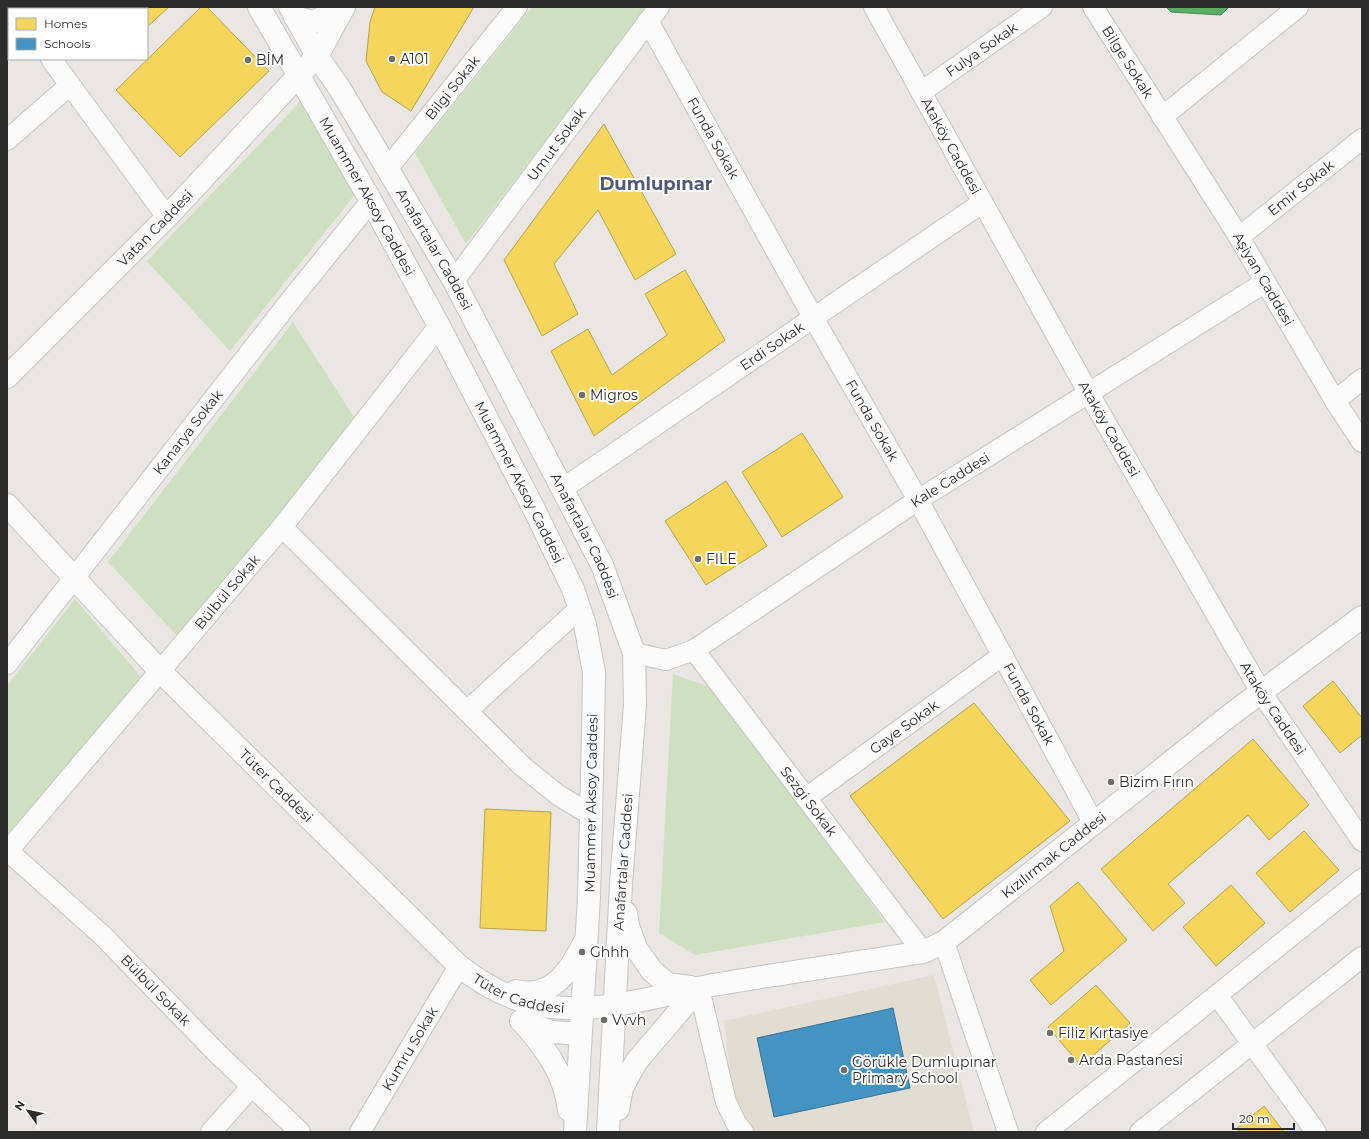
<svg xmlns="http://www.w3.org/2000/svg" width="1369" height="1139" viewBox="0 0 1369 1139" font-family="Montserrat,sans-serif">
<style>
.education{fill:#e2ddd2}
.green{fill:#cee0bf}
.homes{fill:#f6d55c;stroke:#b9a24e}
.schools{fill:#4393c3;stroke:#3c7496}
.public{fill:#5aae61;stroke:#4c8751}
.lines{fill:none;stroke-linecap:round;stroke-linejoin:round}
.street-casing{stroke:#c5c4c5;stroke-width:22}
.secondary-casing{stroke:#c5c4c5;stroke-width:24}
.street{stroke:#fcfbfb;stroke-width:20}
.secondary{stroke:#fcfbfb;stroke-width:22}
.poi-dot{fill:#6e6d6c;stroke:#fff;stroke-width:1.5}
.labels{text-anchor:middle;stroke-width:4;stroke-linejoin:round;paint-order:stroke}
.street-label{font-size:14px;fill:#2c2c2c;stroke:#fff}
.poi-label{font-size:14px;fill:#2c2c2c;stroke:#fff;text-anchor:start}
.district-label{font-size:18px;font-weight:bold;fill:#515978;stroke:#fff}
</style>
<rect width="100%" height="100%" fill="#e9e6e3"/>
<path class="education" d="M934 975 974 1132H749L736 1119 724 1021Z"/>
<path class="green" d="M532 7H648L466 244 415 153Z
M300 102 357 192 230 351 147 261Z
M293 322 355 419 182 641 108 562Z
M75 599 145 682 7 834V686Z
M673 674 715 689 885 922 695 955 659 933Z"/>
<path class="homes" d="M122 7H169L147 27V9H124Z
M201 7H207L269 71 180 157 116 90Z
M375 7H474L411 111 382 92 366 61 370 22Z
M604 124 676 254 635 280 598 210 554 264 578 314 542 336 504 260Z
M685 270 725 340 594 436 551 351 588 329 612 375 667 335 645 294Z
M802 433 843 497 782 537 742 472Z
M726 481 767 546 706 585 665 521Z
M1333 681 1362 718V735L1340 753 1303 706Z
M974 703 1070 821 943 919 850 796Z
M1253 739 1309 805 1269 840 1248 815 1168 884 1185 903 1153 931 1101 869Z
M485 809 551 812 546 931 480 928Z
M1304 831 1339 870 1290 912 1256 873Z
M1078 882 1127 940 1051 1005 1030 980 1064 951 1050 906Z
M1231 885 1265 923 1216 966 1183 927Z
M1096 985 1130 1023 1081 1066 1048 1027Z
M1264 1106 1284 1132H1240L1237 1128Z"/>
<path class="schools" d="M893 1008 910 1088 774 1117 757 1038Z"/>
<path class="public" d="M1166 7H1229L1221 15 1171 12Z"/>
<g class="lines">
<defs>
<g id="street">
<path d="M12 7 14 9"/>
<path id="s1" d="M874 7 1088 392 1261 692 1362 841"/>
<path id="s2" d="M1093 7 1239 237 1335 401 1362 442"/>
<path id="s3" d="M648 21 814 319 918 500 1093 822"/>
<path d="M51 59 167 217"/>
<path id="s4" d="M921 92 1042 7"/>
<path d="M1162 117 1298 7"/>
<path d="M7 140 70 85"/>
<path id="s5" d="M388 168 517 7"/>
<path id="s6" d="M1239 237 1362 139"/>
<path id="s7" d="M454 281 659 7"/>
<path d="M1335 401 1362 379"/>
<path id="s8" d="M562 489 982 203"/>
<path d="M282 527 522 766 558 795 591 815"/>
<path id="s9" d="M694 650 923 952"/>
<path id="s10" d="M634 653 666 660 694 650 918 500 1264 283"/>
<path id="s11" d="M7 664 290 301 371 201"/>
<path d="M467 711 580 608"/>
<path id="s12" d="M806 798 1003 655"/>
<path id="s13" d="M8 851 102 935 218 1054 300 1132"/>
<path id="s14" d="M7 852 282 527 439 326"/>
<path d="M944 942 1008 1132"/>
<path d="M699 988 726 1102 736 1123 743 1132"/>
<path d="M1217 995 1316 1132"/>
<path d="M211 1132 252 1086"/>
<path id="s15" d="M360 1132 459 966"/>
<path d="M1046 1132 1362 879"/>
<path d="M1140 1132 1362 957"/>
</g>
<g id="secondary">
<path id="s16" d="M259 7 371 201 439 326 533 507 573 589 585 625 594 672 593 735 589 897 575 1132"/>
<path id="s17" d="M290 7 317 56 340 89 454 281 602 565 634 653 635 704 621 884 608 1132"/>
<path d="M295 17 313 22 328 15 335 7"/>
<path id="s18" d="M7 377 167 217 299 75 317 56 344 7"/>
<path id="s19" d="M7 505 160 671 459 966C486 987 517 1004 552 1007 606 1013 660 995 713 985 783 973 853 963 923 952L944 942 1229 716 1362 617"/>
<path d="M626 913 628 926 636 948 652 971 668 984 690 987"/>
<path d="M516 991C551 1000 570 971 584 943"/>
<path d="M521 1021 552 1032 580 1034"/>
<path d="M522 1021C546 1050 564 1071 569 1110"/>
<path d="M618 1109 622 1088 636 1062 699 988"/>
</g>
</defs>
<use href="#street" class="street-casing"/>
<use href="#secondary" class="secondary-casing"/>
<use href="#street" class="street"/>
<use href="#secondary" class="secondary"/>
</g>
<g class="poi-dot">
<circle cx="392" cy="59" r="4"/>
<circle cx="248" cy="60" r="4"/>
<circle cx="582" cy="395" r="4"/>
<circle cx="698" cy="559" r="4"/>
<circle cx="1111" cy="782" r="4"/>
<circle cx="582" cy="952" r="4"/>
<circle cx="604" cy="1020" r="4"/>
<circle cx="1050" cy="1033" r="4"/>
<circle cx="1071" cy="1060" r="4"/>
<circle cx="844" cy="1070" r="4"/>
</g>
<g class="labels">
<g class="street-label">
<text dy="5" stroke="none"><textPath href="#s4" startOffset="74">Fulya Sokak</textPath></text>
<text dy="5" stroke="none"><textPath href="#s2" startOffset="65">Bilge Sokak</textPath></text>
<text dy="5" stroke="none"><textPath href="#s5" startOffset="103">Bilgi Sokak</textPath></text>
<text dy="5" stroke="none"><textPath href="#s3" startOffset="134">Funda Sokak</textPath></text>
<text dy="5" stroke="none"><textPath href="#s7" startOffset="171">Umut Sokak</textPath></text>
<text dy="5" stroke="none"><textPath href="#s1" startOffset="159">Ataköy Caddesi</textPath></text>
<text dy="5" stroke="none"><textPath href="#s6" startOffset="79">Emir Sokak</textPath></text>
<text dy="5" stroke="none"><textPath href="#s16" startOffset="218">Muammer Aksoy Caddesi</textPath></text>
<text dy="5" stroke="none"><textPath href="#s18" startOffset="210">Vatan Caddesi</textPath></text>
<text dy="5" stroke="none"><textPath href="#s17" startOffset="282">Anafartalar Caddesi</textPath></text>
<text dy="5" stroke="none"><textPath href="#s2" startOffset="321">Aşiyan Caddesi</textPath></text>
<text dy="5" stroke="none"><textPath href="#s8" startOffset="254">Erdi Sokak</textPath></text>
<text dy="5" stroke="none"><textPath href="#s3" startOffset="458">Funda Sokak</textPath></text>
<text dy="5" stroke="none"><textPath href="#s1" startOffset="483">Ataköy Caddesi</textPath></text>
<text dy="5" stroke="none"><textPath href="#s11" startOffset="294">Kanarya Sokak</textPath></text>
<text dy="5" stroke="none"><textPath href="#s10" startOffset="370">Kale Caddesi</textPath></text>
<text dy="5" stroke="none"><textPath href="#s16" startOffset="542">Muammer Aksoy Caddesi</textPath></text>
<text dy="5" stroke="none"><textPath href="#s17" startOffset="606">Anafartalar Caddesi</textPath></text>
<text dy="5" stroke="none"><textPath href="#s14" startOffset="341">Bülbül Sokak</textPath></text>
<text dy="5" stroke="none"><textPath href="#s3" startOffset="782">Funda Sokak</textPath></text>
<text dy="5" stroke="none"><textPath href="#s1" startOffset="807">Ataköy Caddesi</textPath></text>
<text dy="5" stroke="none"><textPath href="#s12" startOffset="121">Gaye Sokak</textPath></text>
<text dy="5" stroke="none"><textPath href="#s19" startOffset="389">Tüter Caddesi</textPath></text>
<text dy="5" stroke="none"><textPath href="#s9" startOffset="190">Sezgi Sokak</textPath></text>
<text transform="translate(591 803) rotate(-89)" y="5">Muammer Aksoy Caddesi</text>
<text dy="5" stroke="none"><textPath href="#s19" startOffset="1288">Kızılırmak Caddesi</textPath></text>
<text transform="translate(623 862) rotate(-86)" y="5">Anafartalar Caddesi</text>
<text dy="5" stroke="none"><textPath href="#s13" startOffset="203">Bülbül Sokak</textPath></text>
<text dy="5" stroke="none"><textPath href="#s19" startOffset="713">Tüter Caddesi</textPath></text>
<text dy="5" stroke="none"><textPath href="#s15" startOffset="97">Kumru Sokak</textPath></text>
</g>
<g class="poi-label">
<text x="400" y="64">A101</text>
<text x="256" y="65">BİM</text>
<text x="590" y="400">Migros</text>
<text x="706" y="564">FILE</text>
<text x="1119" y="787">Bizim Fırın</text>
<text x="590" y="957">Ghhh</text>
<text x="612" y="1025">Vvvh</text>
<text x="1058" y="1038">Filiz Kırtasiye</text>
<text x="1079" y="1065">Arda Pastanesi</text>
<text x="852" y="1067">Görükle Dumlupınar<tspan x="852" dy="16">Primary School</tspan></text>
</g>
<g class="district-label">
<text x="656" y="190">Dumlupınar</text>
</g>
</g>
<rect width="1369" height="1139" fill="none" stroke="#2c2c2c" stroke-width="16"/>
<rect x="8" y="8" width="140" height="52" fill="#ffffff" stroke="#ababab"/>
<rect x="16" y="18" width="20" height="12" fill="#f6d55c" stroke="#ababab"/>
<text x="44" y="28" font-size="12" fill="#2c2c2c">Homes</text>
<rect x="16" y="38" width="20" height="12" fill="#4393c3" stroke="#ababab"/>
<text x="44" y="48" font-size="12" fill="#2c2c2c">Schools</text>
<g transform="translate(28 1111) rotate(303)" stroke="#ffffff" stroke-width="3" paint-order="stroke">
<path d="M0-3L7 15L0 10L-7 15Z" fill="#2c2c2c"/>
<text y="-6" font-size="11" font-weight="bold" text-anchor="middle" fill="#2c2c2c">N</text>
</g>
<path d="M1233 1123v6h61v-6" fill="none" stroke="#2c2c2c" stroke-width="2"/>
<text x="1239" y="1123" font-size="12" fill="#2c2c2c" stroke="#ffffff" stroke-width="3" paint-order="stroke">20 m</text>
</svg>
